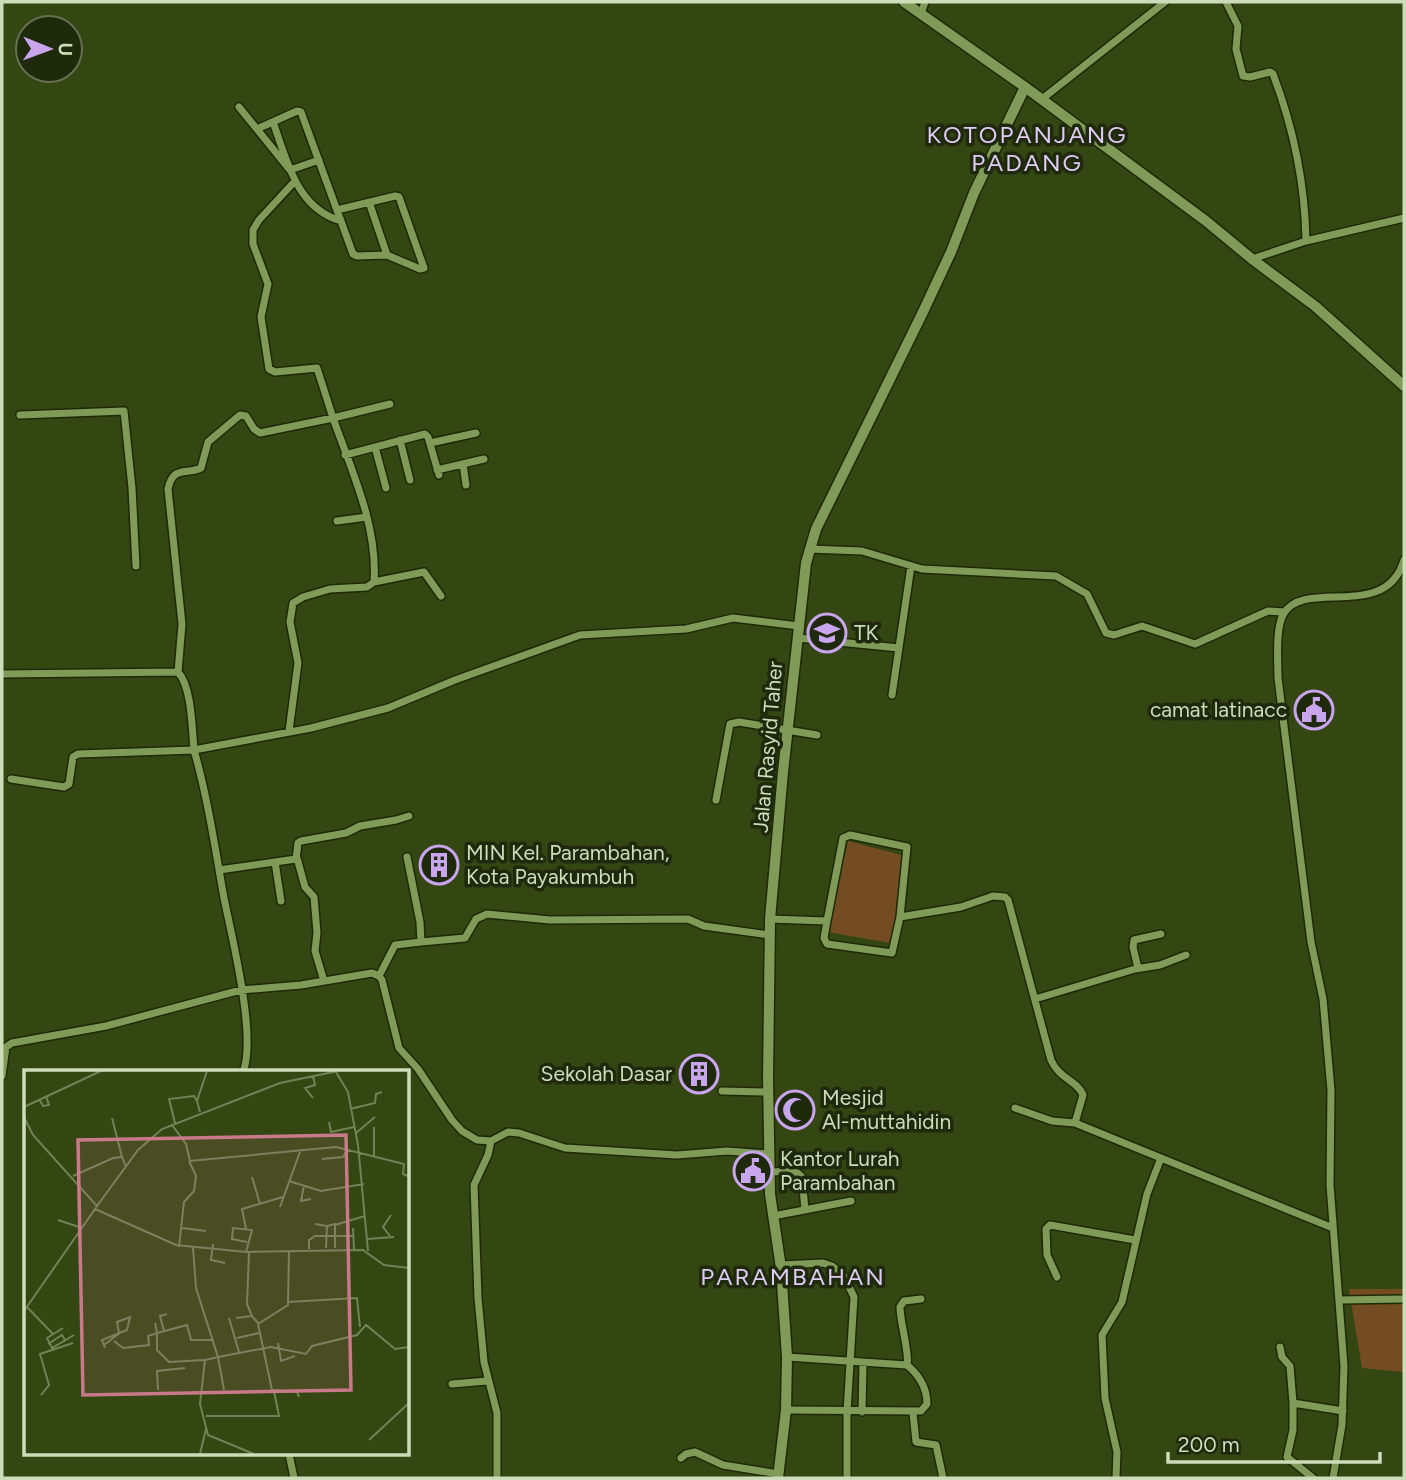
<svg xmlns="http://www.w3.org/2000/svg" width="1406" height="1480" viewBox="0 0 1406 1480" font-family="Figtree,sans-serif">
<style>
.green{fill:#734c21}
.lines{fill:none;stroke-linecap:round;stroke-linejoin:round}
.minor-casing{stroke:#1e2a06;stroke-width:10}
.tertiary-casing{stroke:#1e2a06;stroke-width:13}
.minor{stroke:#809b57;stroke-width:7}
.tertiary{stroke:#809b57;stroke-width:10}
.labels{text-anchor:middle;stroke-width:7;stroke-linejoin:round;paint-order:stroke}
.poi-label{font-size:21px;fill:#cddcb9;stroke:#1f2a0d;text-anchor:start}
.street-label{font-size:21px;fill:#cddcb9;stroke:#1f2a0d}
.quarter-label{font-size:24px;letter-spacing:2px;fill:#dfcbf5;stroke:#1f2a0d}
.inset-road{fill:none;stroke:#718255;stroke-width:2}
.view{fill:#c87a8a;fill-opacity:0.15;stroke:#c87a8a;stroke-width:3.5}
.inset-edge{fill:none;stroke:#cddcb9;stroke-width:3.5}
</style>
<rect width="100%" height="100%" fill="#344612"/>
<path class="green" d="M848 841 905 856 891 943 827 932Z
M1349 1289H1404V1372L1362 1368Z"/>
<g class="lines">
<defs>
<path id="minor" d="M1226 2 1238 26 1236 49 1243 76 1250 77 1270 72 1273 74C1294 129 1305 183 1306 241L1252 259
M921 14 925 2
M1042 99 1165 2
M239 107 290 170 319 160
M273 122C287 160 296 208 341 221
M257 129 297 111 301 112 353 254 357 256 387 255 420 269 424 268 399 197 395 196 337 210
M295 181 259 220 253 230V244L268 284 261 317 269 369 275 372 317 368 333 418 390 404
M369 202 387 255
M1306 241 1404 218
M20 415 124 411 132 488 136 566
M400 440 410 480
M430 443 476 433
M375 447 386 488
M345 455 425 434 428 437 439 475
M463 464 466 485
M437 470 484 459
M337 521 367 517
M809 549 862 551 922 569 1056 576 1087 594 1106 633 1114 635 1142 626 1195 644 1268 611 1284 612
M374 582 424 572 441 596
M798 638 899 648
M178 672 182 624 168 489C173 465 186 475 201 468L208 442 240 415 246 416 254 429 260 433 333 418C351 469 378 526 374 582L367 587 330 589 303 597 293 603 290 622 298 663 289 731
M2 674 178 672C192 687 192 730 194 750L78 754 73 757 69 784 64 787 11 779
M892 695 911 566
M716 800 730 724 739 722 817 735
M297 858 305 887 314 897 317 933 315 951 324 981
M275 862 281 901
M219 870 296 859 298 843 301 841 346 833 360 826 396 820 409 816
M900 917 961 907 993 896 1005 897 1008 900 1051 1060C1059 1079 1078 1081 1083 1095L1075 1123
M770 919 827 921 824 938 827 944 892 953 900 917 907 847 850 835 843 838 827 921
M421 942 465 938 476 919 487 914 550 920 688 919 704 926 770 935
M1138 968 1133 947 1134 940 1161 934
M379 976 395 945 421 942 420 922 407 857
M1035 999 1135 969 1160 965 1186 955
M243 1072C257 1037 232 938 224 898 215 848 208 799 194 750L311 728 388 708 455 680 580 635 686 629 733 618 799 626
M2 1076 6 1047 12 1043 106 1026 241 990 301 985 372 973 379 976 382 980 399 1048 418 1069 452 1120 462 1131 477 1140 491 1141 508 1132 519 1133 565 1148 677 1155 727 1151 769 1154
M722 1091 768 1092
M1015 1108 1052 1121 1075 1123 1333 1228
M491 1141 488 1155 474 1185 478 1298 484 1362 497 1413V1478
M770 1172 795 1171 802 1177 805 1210
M773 1216 851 1201
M781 1265 823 1263 832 1266 844 1276 854 1297 847 1412V1478
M1057 1277 1047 1255 1046 1229 1050 1225 1135 1240
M1339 1300 1403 1299
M1280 1347 1282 1357 1290 1366 1293 1403V1430L1287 1457 1313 1478
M787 1357 907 1365C910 1354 900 1323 900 1307L904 1301 921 1299
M452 1384 487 1381
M1293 1403 1343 1411
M786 1410 921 1411 927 1404C927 1388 919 1375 907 1365
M862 1412 863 1363
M913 1413 916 1442 936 1445 943 1478
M289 1454 294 1478
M681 1458 686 1454 695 1452 723 1465 779 1474
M1116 1478 1117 1452 1105 1398 1102 1335 1122 1302 1147 1194 1161 1158
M1333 1478 1342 1425 1344 1366 1330 1185 1331 1090 1323 999 1311 942 1278 678C1278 662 1275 627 1284 613 1306 578 1386 622 1404 560"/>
<path id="tertiary" d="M904 2 1025 87
M778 1478 786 1410 787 1357 781 1268 770 1194 768 1078 770 919 783 772 806 563 816 529 922 314 951 252 974 193 1025 87 1206 221 1252 259 1315 306 1404 386"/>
</defs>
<use href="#minor" class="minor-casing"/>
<use href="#tertiary" class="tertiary-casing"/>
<use href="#minor" class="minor"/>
<use href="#tertiary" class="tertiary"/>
</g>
<defs>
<symbol id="school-ring" viewBox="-11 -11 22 22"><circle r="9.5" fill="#1f2a0d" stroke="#c9a5ee" stroke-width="1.5"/><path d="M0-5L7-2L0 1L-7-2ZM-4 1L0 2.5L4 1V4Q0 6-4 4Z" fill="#c9a5ee"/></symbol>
<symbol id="civic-ring" viewBox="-11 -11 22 22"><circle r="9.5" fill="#1f2a0d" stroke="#c9a5ee" stroke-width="1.5"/><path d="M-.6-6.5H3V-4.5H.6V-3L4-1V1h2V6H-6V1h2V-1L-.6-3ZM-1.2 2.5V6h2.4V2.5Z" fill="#c9a5ee"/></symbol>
<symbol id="building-ring" viewBox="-11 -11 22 22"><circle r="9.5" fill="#1f2a0d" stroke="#c9a5ee" stroke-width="1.5"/><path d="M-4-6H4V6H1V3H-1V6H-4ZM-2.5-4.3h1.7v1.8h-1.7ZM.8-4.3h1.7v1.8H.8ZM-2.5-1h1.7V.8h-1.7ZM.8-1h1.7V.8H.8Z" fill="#c9a5ee"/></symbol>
<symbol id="mosque-ring" viewBox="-11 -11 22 22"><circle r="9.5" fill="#1f2a0d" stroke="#c9a5ee" stroke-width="1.5"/><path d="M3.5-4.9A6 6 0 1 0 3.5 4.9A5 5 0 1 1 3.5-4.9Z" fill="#c9a5ee"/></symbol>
</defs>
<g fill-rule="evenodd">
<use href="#school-ring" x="805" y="611" width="44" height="44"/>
<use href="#civic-ring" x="1292" y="688" width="44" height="44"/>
<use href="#building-ring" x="417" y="843" width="44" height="44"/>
<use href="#building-ring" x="677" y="1052" width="44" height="44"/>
<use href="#mosque-ring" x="773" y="1088" width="44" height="44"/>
<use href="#civic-ring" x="731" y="1149" width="44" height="44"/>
</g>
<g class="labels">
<g class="poi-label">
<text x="854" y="640">TK</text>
<text x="1287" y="717" text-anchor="end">camat latinacc</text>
<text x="466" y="860">MIN Kel. Parambahan,<tspan x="466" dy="24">Kota Payakumbuh</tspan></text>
<text x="672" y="1081" text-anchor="end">Sekolah Dasar</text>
<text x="822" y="1105">Mesjid<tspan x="822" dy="24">Al-muttahidin</tspan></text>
<text x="780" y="1166">Kantor Lurah<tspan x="780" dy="24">Parambahan</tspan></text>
</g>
<g class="street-label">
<text transform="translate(768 747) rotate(-85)" y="7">Jalan Rasyid Taher</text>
</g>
<g class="quarter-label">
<text x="1027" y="143">KOTOPANJANG<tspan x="1027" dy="28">PADANG</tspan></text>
<text x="793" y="1285">PARAMBAHAN</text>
</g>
</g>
<g transform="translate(24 1070)">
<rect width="385" height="385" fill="#344612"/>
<path class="inset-road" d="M312 2 324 22 334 75 344 181M289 28 281 18 291 15 289 6M15 29 19 36 25 35 22 26M0 37 77 1M326 39 351 33 352 24 358 22M176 42 173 31 183 1M0 47 9 65 73 136 71 139 152 175 222 182 339 180 360 195 385 198M88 48 98 87M305 52 307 62 330 57M151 53 145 29 170 26 173 31M148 55 162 74 166 91 312 77 380 94 379 104 384 106M332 63 351 47M350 86V57M298 89 319 87 324 79M49 106 89 88 98 87 102 97M228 107 236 134M265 111 297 121 340 114M280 115 277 131 287 129M73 136 114 80 138 59 256 13 314 1M256 137 277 79M34 150 58 158M291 154 303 156 302 178M311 155 341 146M303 156 311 154V178M158 158 182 161M329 158 330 180M222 159 218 139 259 127M366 166 359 157 367 145M343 169 370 167M189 174 187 190 201 193M155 177 160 132 170 121 172 106 165 91M169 178 172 218 194 287 247 277 282 284 288 276 333 265 342 255 371 279 385 277M285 179V170L291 166H329M222 182 228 160 209 158 208 169 223 172M265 182 264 235 234 254 248 320 273 322 275 327M225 183 223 234 228 246M264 232 333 228 336 257M3 237 29 264M0 241 71 139M205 248 215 282M212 248 228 246 234 253M39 258 23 268 28 278 50 265M140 261 136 246 143 244M213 268 235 263M90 271 99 278 125 275 124 266 133 263 131 253M254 273 257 291 271 286M24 274 38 265 41 270M80 275 97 262M81 278 78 270 103 260 106 247 93 252 95 263M180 290 145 292 133 280V263L163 255 167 270H190M134 320 133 301 161 298M200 320 194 287 181 290 176 334 184 365 230 384M17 325 25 315 16 284 49 273M182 346H255L250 321M345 370 385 333M176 384 182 359"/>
<path class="view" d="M322 65 327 320 59 325 54 70Z"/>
<rect width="385" height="385" class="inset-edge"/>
</g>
<rect width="1406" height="1480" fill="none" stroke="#cddcb9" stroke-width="7"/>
<g transform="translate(49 49) rotate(91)"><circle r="33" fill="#1f2a0d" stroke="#657152" stroke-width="2"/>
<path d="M0-5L12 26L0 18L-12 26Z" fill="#c9a5ee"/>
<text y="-10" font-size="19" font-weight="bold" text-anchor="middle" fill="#cddcb9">U</text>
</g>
<path d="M1168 1452v10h212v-10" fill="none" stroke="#cddcb9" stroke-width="3.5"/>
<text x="1178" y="1452" font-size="21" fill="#cddcb9" stroke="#1f2a0d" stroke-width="5" paint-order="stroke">200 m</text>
</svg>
